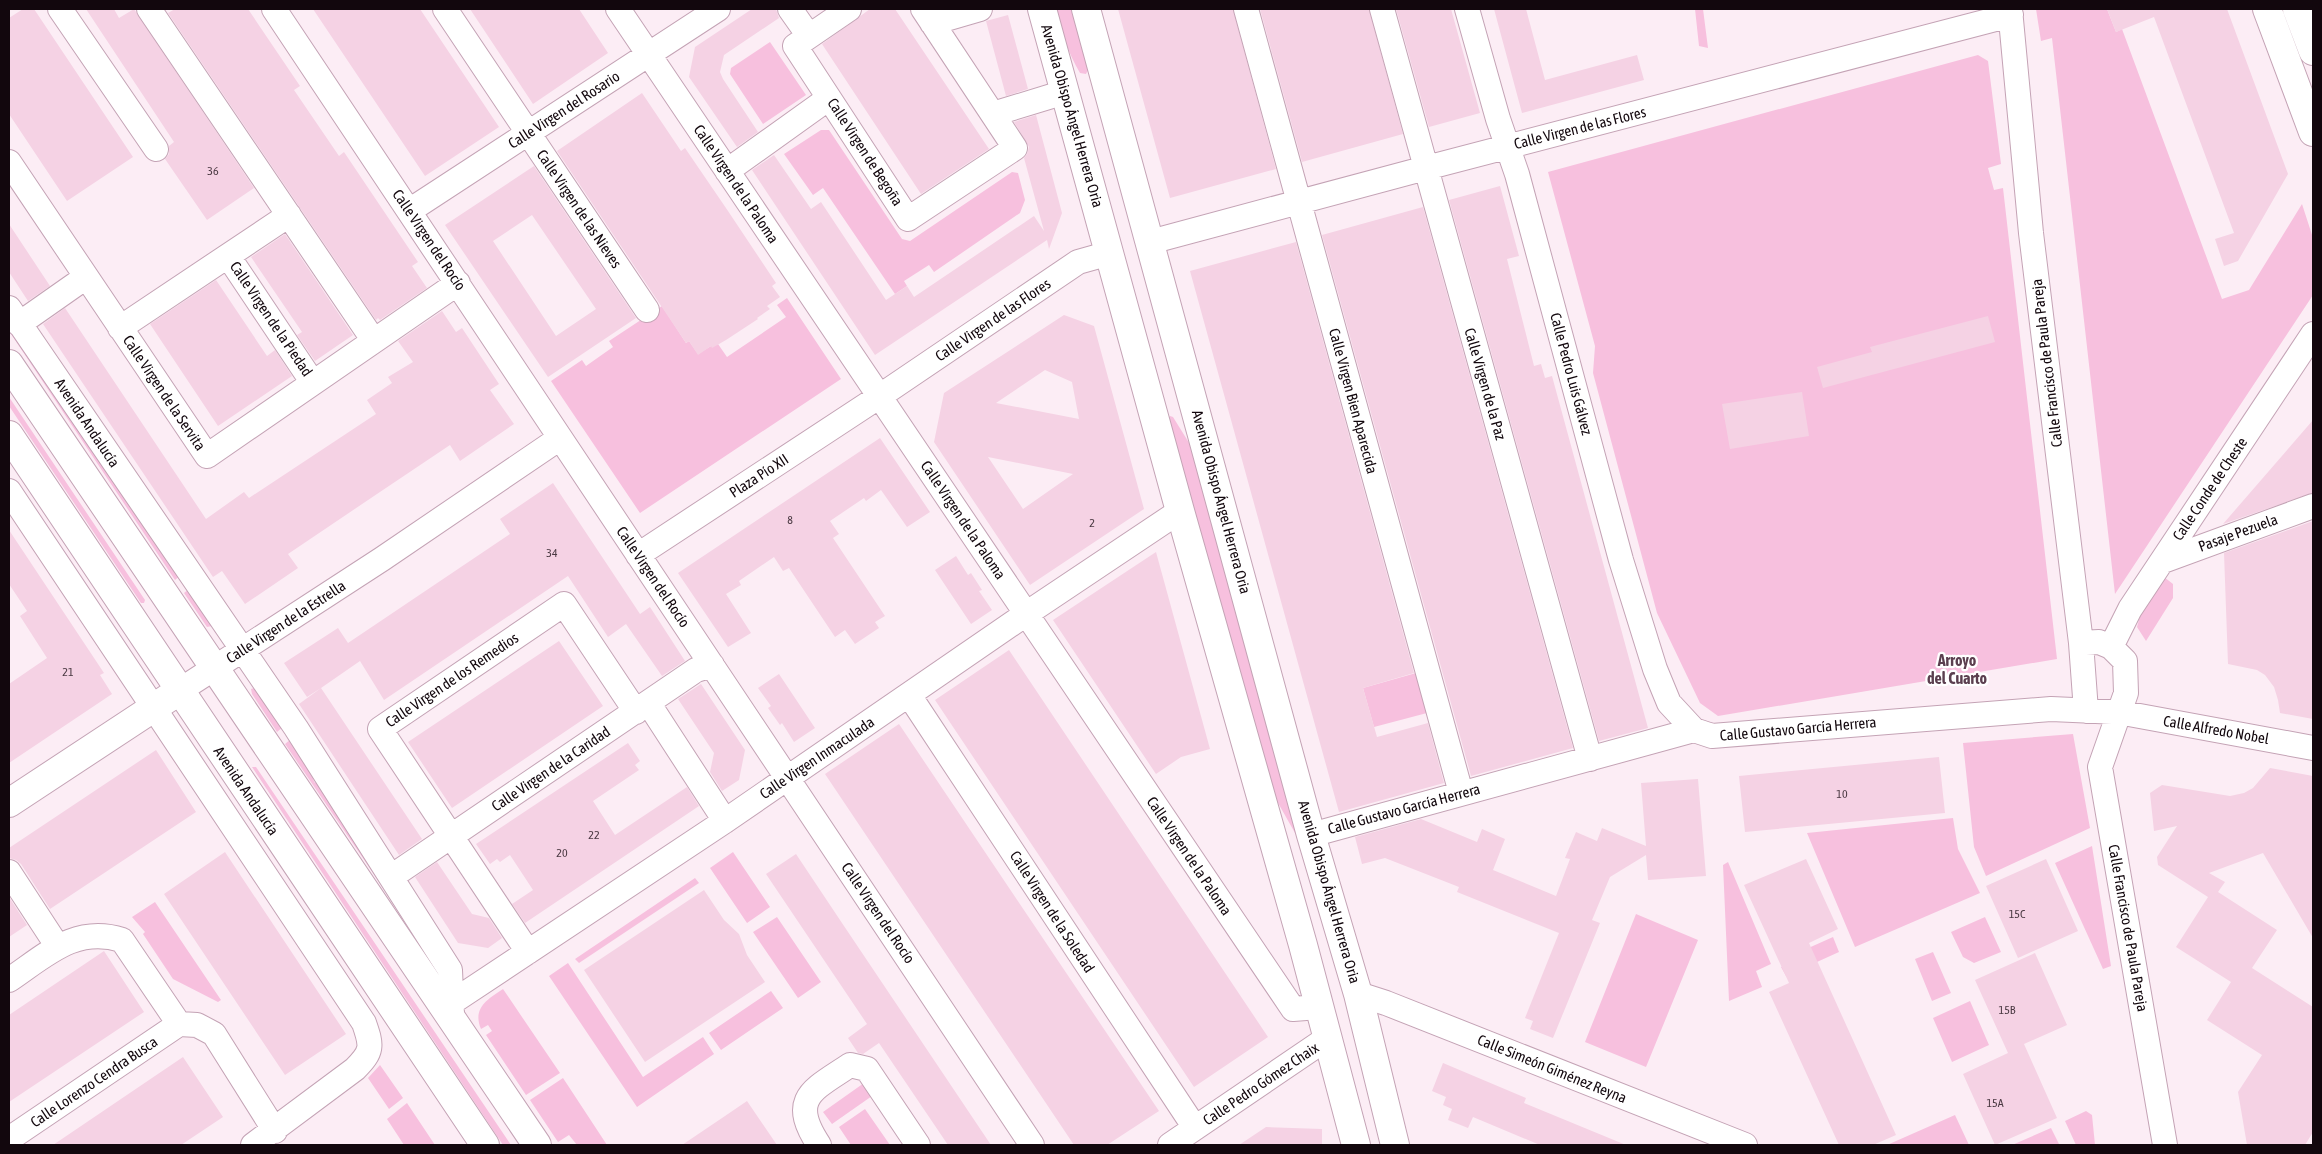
<svg xmlns="http://www.w3.org/2000/svg" width="2322" height="1154" viewBox="0 0 2322 1154" font-family="'Asap Condensed',sans-serif">
<style>
.green{fill:#f7c0de}
.building{fill:#f5d2e4;fill-rule:evenodd}
.lines{fill:none;stroke-linecap:round;stroke-linejoin:round}
.minor-casing{stroke:#c4a3b5;stroke-width:26}
.major-casing{stroke:#c4a3b5;stroke-width:30}
.minor{stroke:#fff;stroke-width:24}
.major{stroke:#fff;stroke-width:28}
.labels{text-anchor:middle;stroke-width:4.5;stroke-linejoin:round;paint-order:stroke}
.number-label{font-size:12px;fill:#4b3a43}
.street-label{font-size:15px;fill:#12070d;stroke:#fff}
.neighbourhood-label{font-size:16px;font-weight:bold;fill:#5b3f4f;stroke:#fff}
</style>
<rect width="100%" height="100%" fill="#fcedf5"/>
<path class="green" d="M1055 9H1071L1088 70 1086 74 1080 73C1068 52 1061 32 1055 9Z
M1695 9H1703L1708 48 1699 46Z
M2036 9H2107L2116 32 2122 29 2222 299 2249 290 2302 204 2313 238V295L2115 594 2052 38 2041 41Z
M770 42 806 95 763 124 730 74 731 68Z
M1978 55 1988 61 2001 164 1988 168 1994 190 2003 188 2057 659 1718 716 1700 703 1657 613 1593 373 1595 346 1548 172Z
M821 130H829L902 239 910 241 1012 172 1018 173 1025 200 1020 213 934 272 929 265 904 281 907 286 895 294 823 188 813 195 784 154Z
M787 298 841 379 640 513 551 381 582 360 586 366 613 347 609 341 662 306 686 343 689 341 698 354 711 346 718 344 727 357 786 317 777 305Z
M9 318 153 533 149 535 152 539 155 537 181 575 175 580 9 331Z
M9 397 145 600 144 603H141L9 406Z
M1170 416 1173 417 1191 446 1298 833H1295L1273 794 1168 419Z
M2164 577 2173 584V598L2146 641 2137 627 2140 616Z
M190 588 213 625 212 626 207 627 184 593Z
M1416 673 1427 713 1374 727 1363 688Z
M254 688 283 727 277 732 252 694 251 689Z
M2073 734 2090 828 1986 876 1974 847 1963 743Z
M291 739 315 776 313 779 315 783 318 782 429 955 285 744Z
M252 767H256L511 1145H503Z
M1953 818 1958 849 1980 893 1855 947 1807 833Z
M2092 846 2111 966 2103 969 2055 863Z
M733 852 770 907 747 923 710 868Z
M1728 862 1771 964 1756 971 1762 987 1729 1001 1723 865Z
M695 878 699 883 579 963 575 959Z
M155 902 221 1000 218 1002 173 979 143 934 145 932 132 917Z
M1636 914 1698 940 1646 1067 1585 1042Z
M777 917 821 982 798 998 753 932Z
M1985 917 2001 952 1974 963 1963 957 1951 932Z
M1833 937 1839 952 1786 976 1781 967 1805 956 1804 950Z
M1933 952 1951 993 1932 1001 1915 959Z
M568 963 643 1077 703 1037 714 1054 637 1107 549 976Z
M503 989 560 1073 526 1095 486 1035 492 1031 488 1025 481 1029C472 1008 488 999 503 989Z
M771 991 783 1008 721 1050 709 1033Z
M1970 1001 1989 1045 1952 1062 1933 1018Z
M380 1065 403 1098 389 1109 368 1078Z
M563 1078 607 1145H577L569 1135 558 1142 530 1100Z
M864 1083 872 1096 832 1124 823 1112Z
M407 1103 435 1145H404L387 1119Z
M865 1109 890 1145H851L839 1127Z
M2086 1111 2092 1115 2095 1145H2076L2065 1121Z
M1955 1115 1969 1145H1887Z
M2051 1128 2059 1144 2057 1145H2012Z"/>
<path class="building" d="M23 9H34L133 157 67 201 9 114V18Z
M86 9H114L119 18 134 9 254 188 207 220 165 159 169 154V146L174 142Z
M175 9H248L300 86 294 90 339 156 344 152 418 262 412 266 427 288 380 320 378 318 376 320 168 13Z
M313 9H420L499 127 425 176Z
M470 9H579L608 53 533 104Z
M752 9H776L779 18 724 55 720 72 723 79 758 132 737 147 689 77 695 47Z
M870 9H895L989 149 921 194 822 44Z
M1118 9H1233L1276 169 1170 198Z
M1260 9H1369L1403 134 1302 162Z
M1396 9H1451L1480 113 1429 127Z
M1494 9H1526L1545 80 1637 55 1644 80 1522 113Z
M2107 9H2227L2288 174 2238 261 2224 266 2215 239 2234 233 2154 17 2116 32Z
M1008 15 1028 89 1006 96 986 21Z
M642 93 681 151 685 148 728 211 776 283 772 286 780 297 767 306 770 309 757 318 758 319 726 340 712 348 711 346 698 355 689 341 686 343 557 151Z
M1036 115 1062 213 1049 249 1047 240 875 355 752 170 774 155 811 209 821 202 886 300 907 286 914 297 1034 216 1044 231 1024 158 1027 154 1029 147 1014 122Z
M534 166 636 318 548 377 445 225ZM532 215 596 309 556 336 493 241Z
M1500 186 1519 256 1507 259 1534 366 1541 364 1545 378 1552 376 1648 728 1599 741 1449 200Z
M1423 207 1573 748 1471 776 1322 235Z
M9 224 50 286 28 301 9 272Z
M285 234 353 335 315 361 297 335 302 332 251 257Z
M1296 242 1414 673 1363 688 1377 737 1428 723 1444 783 1339 812 1190 271Z
M216 280 267 356 275 350 292 376 218 426 150 324Z
M65 308 206 519 244 492 249 498 376 414 367 400 392 383 388 377 413 362 398 341 442 311 456 332 462 328 499 384 490 390 514 424 460 461 450 445 374 496 288 554 298 568 245 604 222 571 213 577 43 324Z
M1064 315 1094 326 1144 509 1030 585 934 442 944 393ZM1045 370 1072 382 1079 419 996 403ZM988 457 1073 474 1023 509Z
M1988 316 1995 342 1823 388 1817 367 1872 352 1870 347Z
M1802 392 1809 436 1730 449 1722 404Z
M2313 420V493L2223 524Z
M880 438 930 512 907 527 881 490 866 501 864 498 830 521 839 534 833 538 885 616 875 622 879 628 855 644 845 630 835 637 789 568 783 571 774 557 739 581 741 585 726 594 751 633 728 647 678 573Z
M553 483 640 614 650 607 685 661 662 676 626 624 608 637 568 576 384 700 360 661 321 688 422 839 399 855 299 704 321 688 307 697 284 663 338 628 348 643 510 534 500 519Z
M2313 521V719L2280 713 2278 700 2274 687 2265 675 2257 670 2228 664 2224 553Z
M9 530 104 673 100 675 112 694 9 763V684L47 658 20 616 27 611 9 584Z
M1156 552 1210 749 1181 757 1156 774 1053 620Z
M956 556 968 575 971 573 982 590 979 591 992 610 971 624 935 570Z
M559 641 603 706 452 808 408 742Z
M1009 650 1268 1037 1194 1087 935 700Z
M779 674 815 728 794 742 782 723 780 725 768 708 771 706 758 688Z
M701 684 745 750 739 780 722 791 710 772 714 753 678 699Z
M899 724 1159 1111 1107 1145H1074L825 774Z
M628 743 640 761 635 765 639 770 593 801 615 835 687 787 699 806 525 923 512 904 533 890 510 855 500 862 497 859 490 864 476 844Z
M156 750 196 812 50 909 21 864 16 860 9 858V848Z
M1939 757 1945 813 1745 832 1739 776Z
M2270 768 2313 776V938L2263 853 2209 873 2225 882 2218 892 2277 930 2252 968 2313 1007V1132L2305 1145H2247L2238 1092 2262 1055 2207 1020 2231 982 2176 947 2208 897 2158 865 2157 857 2177 826 2154 831 2150 793 2162 785 2230 796 2244 793 2253 788Z
M1698 779 1706 876 1648 880 1646 855 1610 877 1592 920 1600 923 1553 1038 1530 1029 1533 1021 1525 1018 1559 933 1457 892 1459 887 1385 858 1362 864 1355 837 1421 819 1477 842 1482 829 1505 839 1493 870 1556 896 1570 859 1565 858 1576 832 1597 841 1602 828 1646 846 1641 783Z
M225 852 346 1034 285 1075 164 894Z
M796 854 844 926 991 1145H948L879 1043 863 1054 858 1053 848 1038 867 1024 766 874Z
M1806 859 1838 929 1809 943 1896 1135 1873 1145H1839L1769 992 1789 983 1744 885Z
M2046 859 2078 931 2018 958 1986 886Z
M437 862 472 914 489 918 502 938 488 948 458 943 415 877Z
M704 890 724 920 739 934 747 955 765 982 645 1062 584 970Z
M9 897 27 925 9 937Z
M104 951 144 1012 9 1102V1015Z
M2035 953 2067 1025 2024 1044 2057 1118 1995 1145 1963 1074 2008 1053 1975 980Z
M183 1057 223 1117 181 1145H53Z
M1443 1063 1526 1098 1524 1103 1626 1145H1540L1473 1117 1468 1128 1448 1120 1452 1109 1443 1105 1446 1097 1432 1091Z
M747 1101 777 1145H682L725 1116Z
M1266 1127 1322 1129V1145H1239Z"/>
<g class="lines">
<defs>
<path id="minor" d="M60 9 156 149
M149 9 374 341
M274 9 1032 1145
M445 9 647 310
M618 9 1293 1009 1319 1007
M790 9 809 36
M849 9 795 46 908 219 1015 148 923 9
M1246 9 1461 793
M1382 9 1590 759
M1467 9 1498 119 1517 174 1621 560 1655 669 1669 703 1694 730
M2010 9 2031 233 2081 643 2086 711
M932 23 980 9
M993 114 1065 92
M9 162 207 456 458 283
M727 171 829 98
M409 211 718 9
M1150 242 1426 168 2011 15
M228 256 313 383
M9 308 296 728 450 970 452 1015
M19 324 86 277
M120 328 289 215
M9 491 364 1023C372 1046 373 1051 355 1069L253 1145
M638 555 880 396 1078 262 1110 253
M2163 561 2313 506
M2081 643 2099 642 2111 647 2125 661 2126 693 2100 767 2165 1145
M2111 647 2130 609 2313 334
M179 691 382 559 560 438
M909 695 1195 1128
M649 704 725 821
M1311 835 1694 730 1712 736 2051 709 2118 712 2313 748
M9 872 58 947
M391 877 696 670 712 665
M528 952 380 729 564 604 636 712
M9 980C45 956 75 925 122 940L179 1024
M1358 994 1386 1003 1745 1145
M451 1003 725 821 1026 614 1180 511
M179 1024 197 1025 214 1034 275 1131
M9 1139 179 1024
M819 1145C788 1098 813 1090 850 1065L867 1069 918 1145
M1170 1145 1326 1039"/>
<path id="major" d="M1042 9 1180 511 1303 945 1356 1145
M1086 9 1311 835 1358 994 1395 1145
M2267 9 2313 132
M2297 9 2313 51
M9 364 537 1145
M9 435 485 1145
M9 803 179 691"/>
</defs>
<use href="#minor" class="minor-casing"/>
<use href="#major" class="major-casing"/>
<use href="#minor" class="minor"/>
<use href="#major" class="major"/>
</g>
<g class="labels">
<g class="number-label">
<text x="213" y="175">36</text>
<text x="790" y="524">8</text>
<text x="1092" y="527">2</text>
<text x="552" y="557">34</text>
<text x="68" y="676">21</text>
<text x="1842" y="798">10</text>
<text x="594" y="839">22</text>
<text x="562" y="857">20</text>
<text x="2017" y="918">15C</text>
<text x="2007" y="1014">15B</text>
<text x="1995" y="1107">15A</text>
</g>
<g class="street-label">
<text transform="translate(564 110) rotate(-33)" y="5">Calle Virgen del Rosario</text>
<text transform="translate(1072 116) rotate(74)" y="5">Avenida Obispo Ángel Herrera Oria</text>
<text transform="translate(1580 128) rotate(-14)" y="5">Calle Virgen de las Flores</text>
<text transform="translate(865 152) rotate(57)" y="5">Calle Virgen de Begoña</text>
<text transform="translate(736 184) rotate(56)" y="5">Calle Virgen de la Paloma</text>
<text transform="translate(579 209) rotate(56)" y="5">Calle Virgen de las Nieves</text>
<text transform="translate(429 240) rotate(56)" y="5">Calle Virgen del Rocío</text>
<text transform="translate(271 319) rotate(56)" y="5">Calle Virgen de la Piedad</text>
<text transform="translate(993 320) rotate(-34)" y="5">Calle Virgen de las Flores</text>
<text transform="translate(2047 363) rotate(-97)" y="5">Calle Francisco de Paula Pareja</text>
<text transform="translate(1571 374) rotate(75)" y="5">Calle Pedro Luis Gálvez</text>
<text transform="translate(1485 384) rotate(74)" y="5">Calle Virgen de la Paz</text>
<text transform="translate(164 393) rotate(56)" y="5">Calle Virgen de la Servita</text>
<text transform="translate(1353 401) rotate(75)" y="5">Calle Virgen Bien Aparecida</text>
<text transform="translate(87 423) rotate(56)" y="5">Avenida Andalucía</text>
<text transform="translate(759 476) rotate(-33)" y="5">Plaza Pío XII</text>
<text transform="translate(2210 489) rotate(-56)" y="5">Calle Conde de Cheste</text>
<text transform="translate(1221 502) rotate(75)" y="5">Avenida Obispo Ángel Herrera Oria</text>
<text transform="translate(963 520) rotate(56)" y="5">Calle Virgen de la Paloma</text>
<text transform="translate(2238 533) rotate(-20)" y="5">Pasaje Pezuela</text>
<text transform="translate(653 577) rotate(56)" y="5">Calle Virgen del Rocío</text>
<text transform="translate(286 622) rotate(-33)" y="5">Calle Virgen de la Estrella</text>
<text transform="translate(452 680) rotate(-34)" y="5">Calle Virgen de los Remedios</text>
<text transform="translate(1798 729) rotate(-5)" y="5">Calle Gustavo García Herrera</text>
<text transform="translate(2216 730) rotate(10)" y="5">Calle Alfredo Nobel</text>
<text transform="translate(817 758) rotate(-34)" y="5">Calle Virgen Inmaculada</text>
<text transform="translate(551 769) rotate(-34)" y="5">Calle Virgen de la Caridad</text>
<text transform="translate(246 791) rotate(56)" y="5">Avenida Andalucía</text>
<text transform="translate(1404 809) rotate(-15)" y="5">Calle Gustavo García Herrera</text>
<text transform="translate(1189 856) rotate(56)" y="5">Calle Virgen de la Paloma</text>
<text transform="translate(1329 892) rotate(74)" y="5">Avenida Obispo Ángel Herrera Oria</text>
<text transform="translate(1052 912) rotate(57)" y="5">Calle Virgen de la Soledad</text>
<text transform="translate(878 913) rotate(56)" y="5">Calle Virgen del Rocío</text>
<text transform="translate(2128 928) rotate(80)" y="5">Calle Francisco de Paula Pareja</text>
<text transform="translate(1552 1069) rotate(22)" y="5">Calle Simeón Giménez Reyna</text>
<text transform="translate(94 1082) rotate(-34)" y="5">Calle Lorenzo Cendra Busca</text>
<text transform="translate(1261 1084) rotate(-34)" y="5">Calle Pedro Gómez Chaix</text>
</g>
<g class="neighbourhood-label">
<text x="1957" y="666">Arroyo<tspan x="1957" dy="18">del Cuarto</tspan></text>
</g>
</g>
<rect width="2322" height="1154" fill="none" stroke="#12070d" stroke-width="20"/>
</svg>
